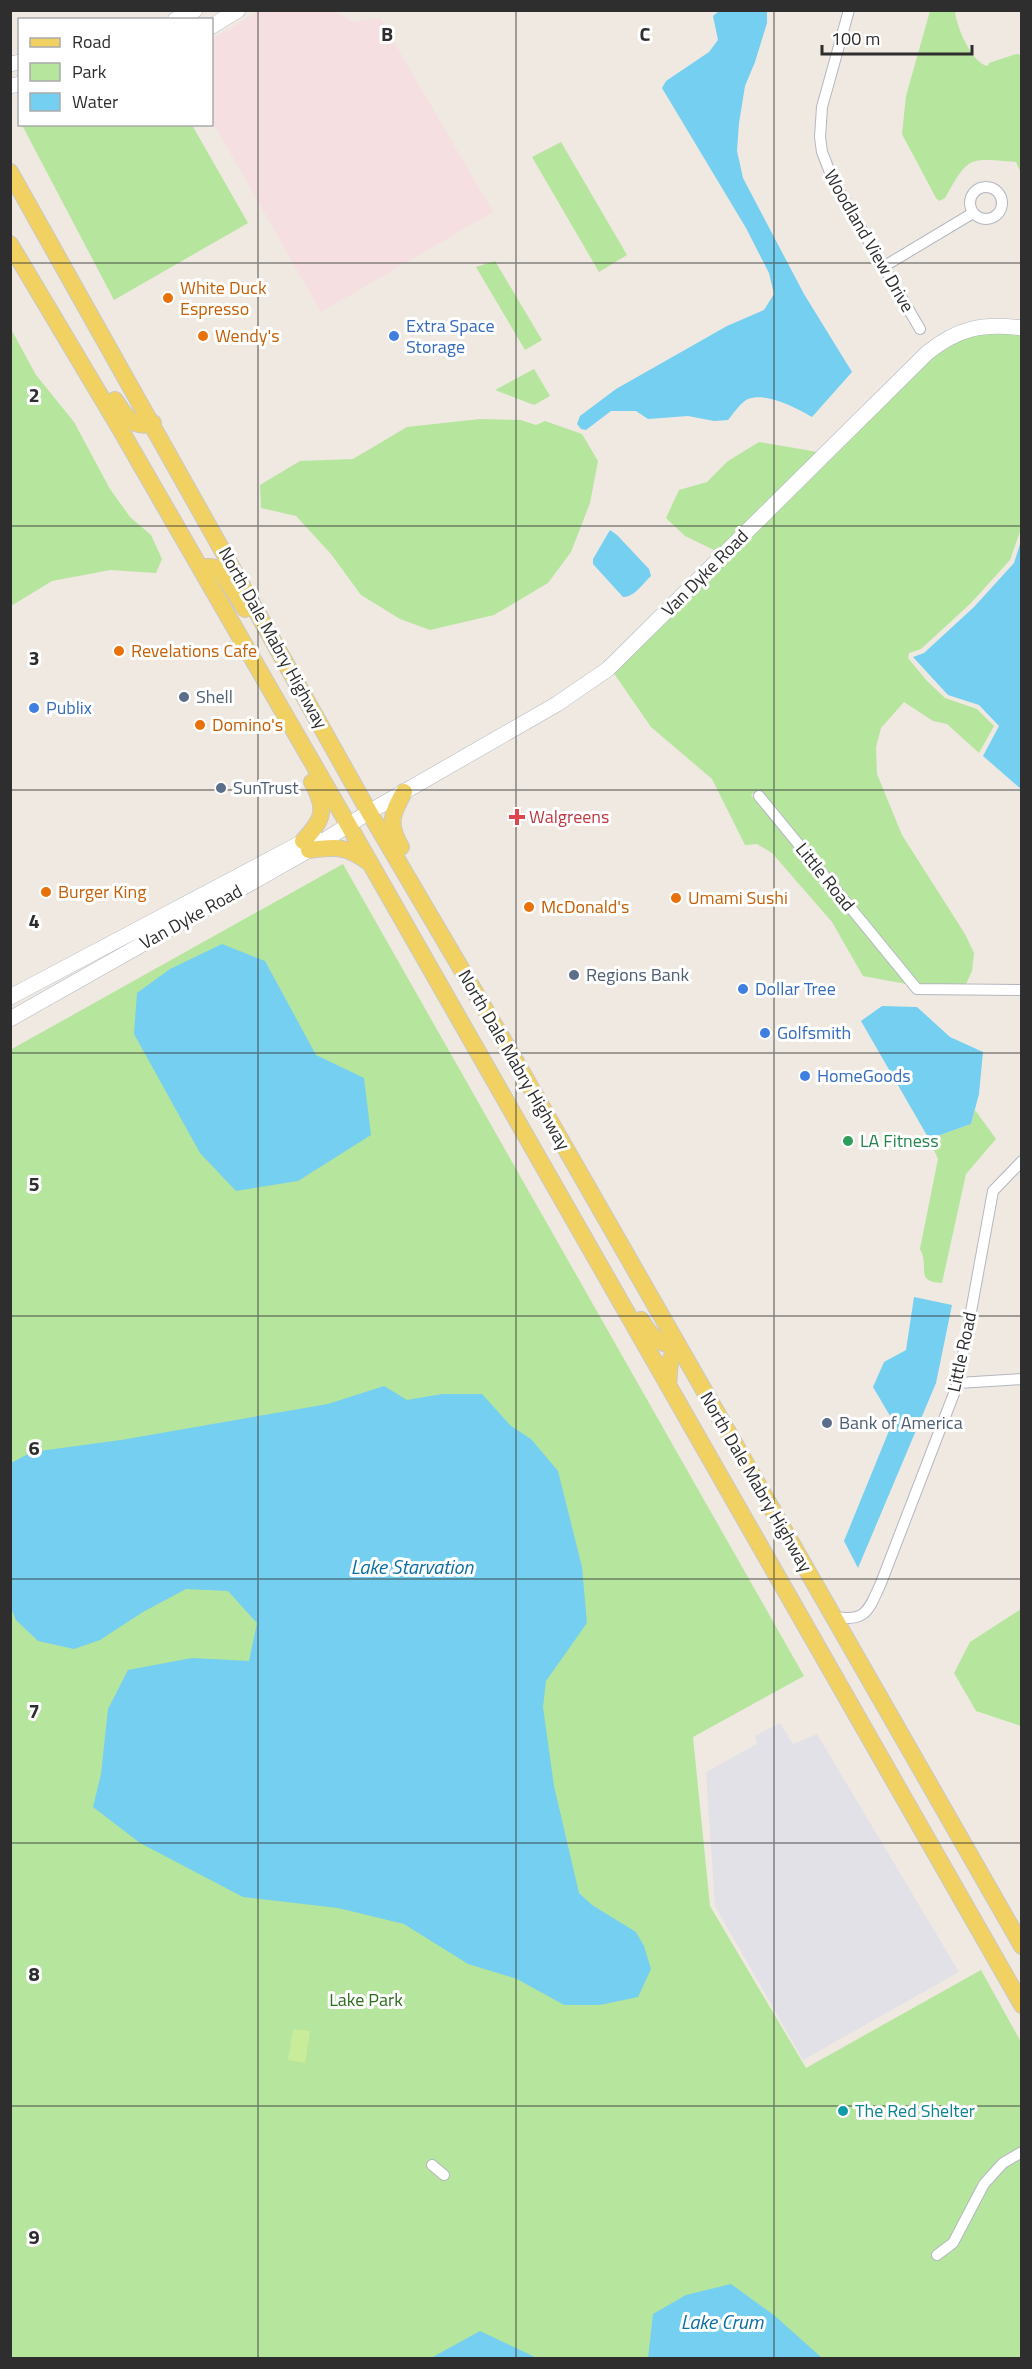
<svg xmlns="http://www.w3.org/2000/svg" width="1032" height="2369" viewBox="0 0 1032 2369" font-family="'Titillium Web',sans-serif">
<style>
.industrial{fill:#e3e1e8}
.medical{fill:#f5dfe0}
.green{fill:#b6e59e}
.pitch{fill:#c9ec9a}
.water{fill:#75cff0}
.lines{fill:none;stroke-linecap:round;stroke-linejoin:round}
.street-casing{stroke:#b4b7c1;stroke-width:12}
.secondary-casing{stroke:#b4b7c1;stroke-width:16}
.primary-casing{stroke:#c9c9c9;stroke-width:18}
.street{stroke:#fff;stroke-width:10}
.secondary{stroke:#fff;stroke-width:15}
.primary{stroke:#f2d163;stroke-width:16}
.grid{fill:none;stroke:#2e2e2e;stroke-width:1.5;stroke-opacity:0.55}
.food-dot{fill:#e8710a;stroke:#fff;stroke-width:2}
.shop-dot{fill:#3f7fe0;stroke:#fff;stroke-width:2}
.service-dot{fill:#5c6f8a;stroke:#fff;stroke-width:2}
.health-dot{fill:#e0444e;stroke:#fff;stroke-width:2}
.leisure-dot{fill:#2e9e5b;stroke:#fff;stroke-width:2}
.culture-dot{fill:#0f9aa8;stroke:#fff;stroke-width:2}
.labels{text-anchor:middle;stroke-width:6;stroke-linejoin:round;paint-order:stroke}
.street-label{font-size:18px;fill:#2e2e2e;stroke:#fff}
.food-label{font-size:18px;fill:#c56008;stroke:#fff;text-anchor:start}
.shop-label{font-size:18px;fill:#366cbe;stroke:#fff;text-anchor:start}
.service-label{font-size:18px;fill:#4e5e75;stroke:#fff;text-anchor:start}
.health-label{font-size:18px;fill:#be3a42;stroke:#fff;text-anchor:start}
.leisure-label{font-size:18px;fill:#27864d;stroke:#fff;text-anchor:start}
.park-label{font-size:18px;fill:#2c6e1b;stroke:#fff}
.culture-label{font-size:18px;fill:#0d838f;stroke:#fff;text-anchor:start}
.water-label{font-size:20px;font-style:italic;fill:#0d6fa3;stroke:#fff}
.grid-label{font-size:20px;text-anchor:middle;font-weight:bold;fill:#2e2e2e;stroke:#fff;stroke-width:6;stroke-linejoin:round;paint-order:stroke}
</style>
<rect width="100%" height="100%" fill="#efe9e1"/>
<path class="industrial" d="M780 1723 793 1744 817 1734 959 1972 803 2060 715 1906 706 1772 757 1744 755 1736Z"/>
<path class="medical" d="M259 11H334L353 22 380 18 493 212 321 312 212 121V39Z"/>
<path class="green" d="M930 11H955C956 26 972 64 988 66L989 63 1016 54 1022 55 1021 173 1016 162C967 158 969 156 945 198L939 201 936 198 902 134 906 96Z
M22 125H192L248 223 114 300Z
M561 142 627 255 599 272 532 157Z
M495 261 542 340 525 350 476 267Z
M11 329 36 375 74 422 110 489 130 517 151 535 162 559 156 573 110 570 52 581 11 606Z
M981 332 1021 334 1022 526 1010 560 971 603 921 649 909 653 908 658 927 681 945 698 977 709 994 726 979 753 947 724 933 721 904 702 881 728 876 747 877 774 902 835 965 934 974 953 972 971 966 984H919L759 789 751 795 906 984 863 976 832 922 772 853 757 844 745 845 712 779 651 727 613 672 942 348Z
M534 369 550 396 534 405 495 390Z
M480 419 521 420 536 425 545 421 582 434 598 461 590 503 571 552 548 583 494 615 430 630 400 619 361 595 331 554 296 516 261 508 260 485 300 461 353 459 407 427Z
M759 442 818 452 719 551 714 550 685 536 666 518 679 490 707 482 728 461Z
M343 864 804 1676 693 1737 710 1906 806 2068 981 1970 1021 2042V2358H11L10 1050Z
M975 1110 996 1139 966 1174 942 1283C914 1282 930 1267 920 1249L938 1159 929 1139 971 1124Z
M1021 1609V1726L976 1711 954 1673 970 1642Z"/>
<path class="pitch" d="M293 2029 310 2031 305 2063 288 2060Z"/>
<path class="water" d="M719 11H767V23L755 62 745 86 739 123 737 151 743 178 804 294 852 372 812 417C797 408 767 392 748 399 740 403 734 413 728 420L714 421 688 416 648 419 636 411H611L586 430 581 429 577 424 580 416 616 389 727 326 764 310 774 294 769 273 746 228 662 88 666 81 709 52 718 40 713 16Z
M610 530 617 535 649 569 651 576C642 584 635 597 623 597L593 564V559Z
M1021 541V789L983 756 999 726 979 705 948 695 913 657 924 653 974 607 1014 563Z
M222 944 265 961 316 1055 364 1078 371 1135 298 1181 236 1191 200 1153 134 1034 137 993 170 969Z
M882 1006 917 1007 950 1037 983 1052 979 1094 971 1124 929 1139 861 1021Z
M914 1297 952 1305 936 1383 858 1568 844 1541 893 1421 873 1387 884 1362 906 1350Z
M384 1386 407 1400 442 1394H482L511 1426 531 1439 558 1471 582 1567 587 1623 546 1681 543 1707 554 1786 579 1893 592 1905 636 1932 644 1946 651 1969 638 1997 600 2005H564L517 1979 468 1964 404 1924 338 1908 243 1897 140 1843 93 1807 101 1774 108 1709 128 1670 192 1658 249 1661 257 1623 228 1591 186 1589 143 1612 100 1640 74 1649 38 1641 16 1620 11 1608V1463L32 1452 121 1440 328 1404Z
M731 2284 775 2316 822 2358H648L653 2314 686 2295Z
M480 2331 535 2357 538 2358H431Z"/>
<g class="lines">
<defs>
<path id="street" d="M849 10 822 107 820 137 822 152 833 180 920 329
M970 203a16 16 0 1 1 32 0a16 16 0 1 1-32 0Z
M883 267 973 213
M759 796 917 989 1022 990
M958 1383 1022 1379
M833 1616C866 1624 869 1609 881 1583L958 1383 993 1191 1022 1161
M432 2165 444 2175
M937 2255 953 2243 984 2184 1003 2163 1022 2152"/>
<path id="secondary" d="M175 20 195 10
M212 26 238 10
M10 64 20 62
M10 86 20 84
M10 997 314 836
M10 1019 309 850 369 812 557 704 608 669 927 353C958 328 982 323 1022 328"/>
<path id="primary" d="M10 172 369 812 519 1067 1022 1946
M10 244 119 427 349 826 1022 2005
M115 400C124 415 134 430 153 423
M200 567H212L220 570 245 609
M303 841C324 819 327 809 312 782
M401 847C387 823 392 814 404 792
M309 850C335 847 345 845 367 861
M641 1320C649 1334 659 1346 677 1345
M668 1385 670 1361 677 1345"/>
</defs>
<use href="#street" class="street-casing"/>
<use href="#secondary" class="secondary-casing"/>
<use href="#primary" class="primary-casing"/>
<use href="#street" class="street"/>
<use href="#secondary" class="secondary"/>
<use href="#primary" class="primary"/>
</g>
<path class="grid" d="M258 10V2358M516 10V2358M774 10V2358M10 263H1022M10 526H1022M10 790H1022M10 1053H1022M10 1316H1022M10 1579H1022M10 1843H1022M10 2106H1022"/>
<g class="food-dot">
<circle cx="168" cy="298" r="6"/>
<circle cx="203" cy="336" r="6"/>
<circle cx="119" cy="651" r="6"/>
<circle cx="200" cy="725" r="6"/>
<circle cx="46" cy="892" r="6"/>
<circle cx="676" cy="898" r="6"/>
<circle cx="529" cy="907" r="6"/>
</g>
<g class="shop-dot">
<circle cx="394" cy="336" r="6"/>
<circle cx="34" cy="708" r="6"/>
<circle cx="743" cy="989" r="6"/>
<circle cx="765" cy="1033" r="6"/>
<circle cx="805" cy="1076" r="6"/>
</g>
<g class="service-dot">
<circle cx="184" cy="697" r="6"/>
<circle cx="221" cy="788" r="6"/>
<circle cx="574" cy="975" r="6"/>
<circle cx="827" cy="1423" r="6"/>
</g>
<path class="health-dot" d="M514 808h6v6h6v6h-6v6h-6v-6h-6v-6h6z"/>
<circle class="leisure-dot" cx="848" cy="1141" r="6"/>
<circle class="culture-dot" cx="843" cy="2111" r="6"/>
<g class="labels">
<g class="street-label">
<text transform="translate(869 241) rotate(60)" y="6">Woodland View Drive</text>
<text transform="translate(705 573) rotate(-45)" y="6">Van Dyke Road</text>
<text transform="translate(273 638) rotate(61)" y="6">North Dale Mabry Highway</text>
<text transform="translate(825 877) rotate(51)" y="6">Little Road</text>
<text transform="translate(191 917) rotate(-29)" y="6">Van Dyke Road</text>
<text transform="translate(514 1060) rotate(60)" y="6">North Dale Mabry Highway</text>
<text transform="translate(962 1352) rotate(-78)" y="6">Little Road</text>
<text transform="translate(756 1482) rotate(60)" y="6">North Dale Mabry Highway</text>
</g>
<g class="food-label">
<text x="180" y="294">White Duck<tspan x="180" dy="21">Espresso</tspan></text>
<text x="215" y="342">Wendy's</text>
<text x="131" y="657">Revelations Cafe</text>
<text x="212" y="731">Domino's</text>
<text x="58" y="898">Burger King</text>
<text x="688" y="904">Umami Sushi</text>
<text x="541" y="913">McDonald's</text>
</g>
<g class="shop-label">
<text x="406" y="332">Extra Space<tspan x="406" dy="21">Storage</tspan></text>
<text x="46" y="714">Publix</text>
<text x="755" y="995">Dollar Tree</text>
<text x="777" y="1039">Golfsmith</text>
<text x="817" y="1082">HomeGoods</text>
</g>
<g class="service-label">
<text x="196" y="703">Shell</text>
<text x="233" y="794">SunTrust</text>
<text x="586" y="981">Regions Bank</text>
<text x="839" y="1429">Bank of America</text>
</g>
<g class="health-label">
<text x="529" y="823">Walgreens</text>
</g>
<g class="leisure-label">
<text x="860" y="1147">LA Fitness</text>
</g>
<g class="park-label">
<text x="366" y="2006">Lake Park</text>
</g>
<g class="culture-label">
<text x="855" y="2117">The Red Shelter</text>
</g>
<g class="water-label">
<text x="412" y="1574">Lake Starvation</text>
<text x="722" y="2329">Lake Crum</text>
</g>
</g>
<g class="grid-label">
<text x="387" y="41">B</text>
<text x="645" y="41">C</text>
<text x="34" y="402">2</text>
<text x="34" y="665">3</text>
<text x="34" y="928">4</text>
<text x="34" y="1191">5</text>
<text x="34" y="1455">6</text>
<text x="34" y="1718">7</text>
<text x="34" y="1981">8</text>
<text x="34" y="2244">9</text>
</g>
<rect width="1032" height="2369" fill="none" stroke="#2e2e2e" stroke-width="24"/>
<rect x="18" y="18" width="195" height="108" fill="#ffffff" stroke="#ababab" stroke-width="1.5"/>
<rect x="30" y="38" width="30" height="9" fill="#f2d163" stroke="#ababab" stroke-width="1.5"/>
<text x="72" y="48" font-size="18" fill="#2e2e2e">Road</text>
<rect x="30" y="63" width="30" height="18" fill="#b6e59e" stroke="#ababab" stroke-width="1.5"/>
<text x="72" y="78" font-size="18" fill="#2e2e2e">Park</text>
<rect x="30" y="93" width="30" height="18" fill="#75cff0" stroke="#ababab" stroke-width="1.5"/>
<text x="72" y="108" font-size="18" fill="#2e2e2e">Water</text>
<path d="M822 45v9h150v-9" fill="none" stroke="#2e2e2e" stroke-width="3"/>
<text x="831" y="45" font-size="18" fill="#2e2e2e" stroke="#ffffff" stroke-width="4.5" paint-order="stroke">100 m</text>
</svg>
